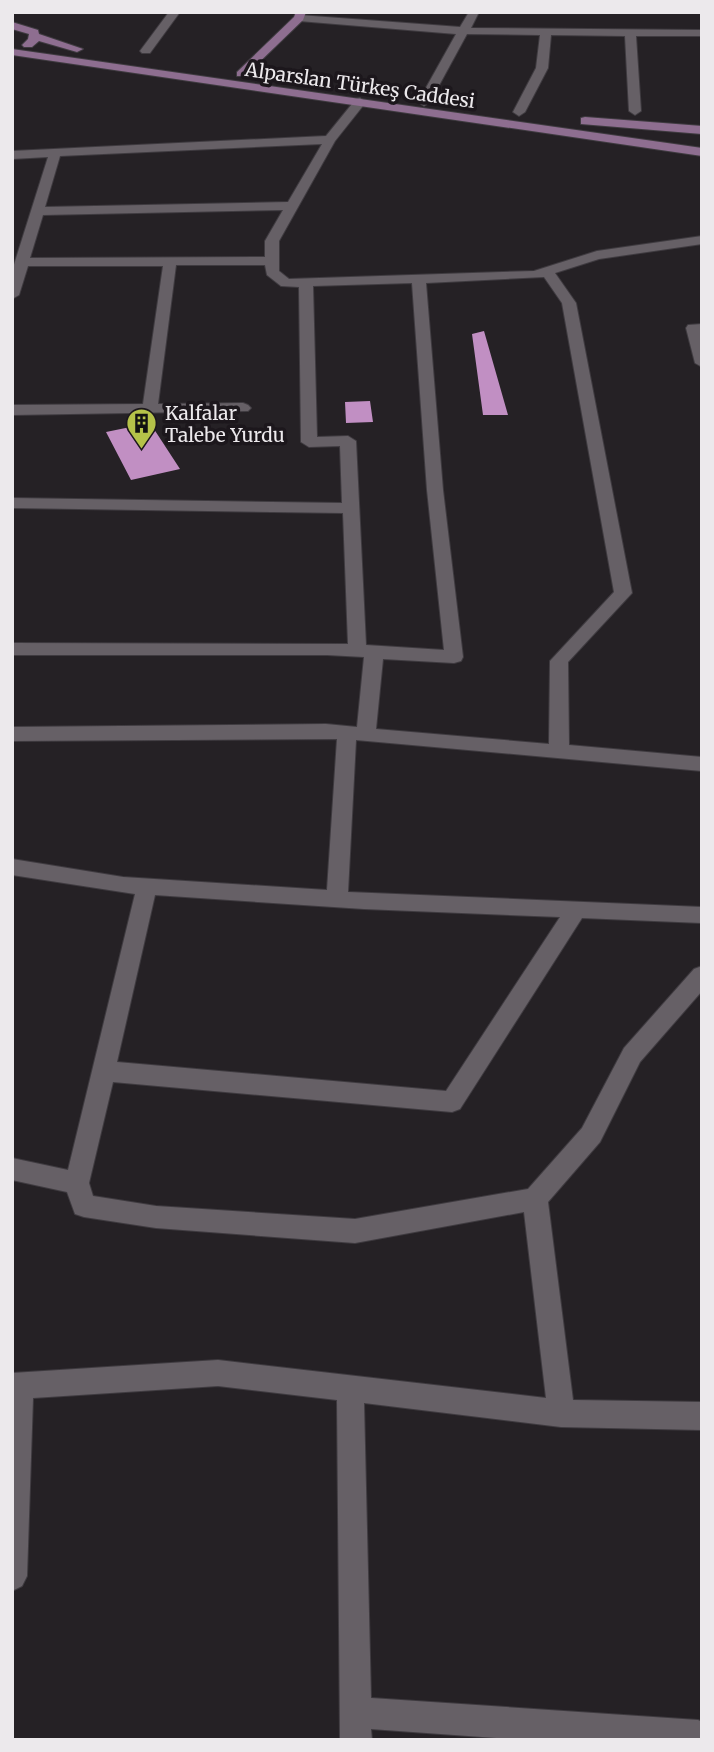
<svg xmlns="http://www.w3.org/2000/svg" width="714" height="1752" viewBox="0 0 714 1752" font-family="Merriweather,serif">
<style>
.building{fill:#c18fc3}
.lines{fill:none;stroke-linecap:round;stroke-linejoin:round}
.street-casing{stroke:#3f3b40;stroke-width:2}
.secondary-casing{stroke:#3f3b40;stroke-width:2}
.street{fill:#666066;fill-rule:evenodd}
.secondary{fill:#8e6e90;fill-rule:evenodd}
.labels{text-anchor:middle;stroke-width:7;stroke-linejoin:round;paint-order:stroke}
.far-street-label{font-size:19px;fill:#ece9ec;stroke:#1c171c}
.far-poi-label{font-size:19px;fill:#ece9ec;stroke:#1c171c;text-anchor:start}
</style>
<rect width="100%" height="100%" fill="#252125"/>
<path class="building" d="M484 331 508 415H483L472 334Z
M370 401 373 422 346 423 345 402Z
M150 423 180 469 131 480 106 432Z"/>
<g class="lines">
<defs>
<path id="street" d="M169 12H180L150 53H142L140 51Z
M469 12H479L471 28 702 30V36H636L641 111 635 115 629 111 625 36 551 35 548 68 525 112 519 116 513 112 536 68 540 35 467 34 430 102 424 106 418 102 456 34 299 21 294 18 299 15 460 27Z
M360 98 366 102 335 141 279 241V271L289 279 534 271 597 251 702 236V244L599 259 555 273 576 303 632 593 568 662 569 745 702 757V771L356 740 348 892 702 907V923L582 918 460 1109 452 1112 113 1082 89 1183 93 1196 156 1206 355 1219 528 1189 582 1128 624 1048 694 969 702 966V991L640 1062 600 1142 548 1202 573 1400 702 1402V1430L561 1427 364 1403 371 1698 698 1720 702 1722V1740H523L371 1729 372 1740H340L337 1400 218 1386 33 1398 27 1576 22 1586 12 1591V1373L218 1360 546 1398 524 1212 355 1243 156 1228 84 1217 75 1214 67 1192 12 1180V1158L68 1170 135 894 12 875V859L123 877 327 890 337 739 12 741V727L326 724 357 727 364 657 327 655H12V643L348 644 343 513 12 508V498L342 503 340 446 309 447 301 442 299 287 281 286 267 275 265 265H176L158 404 243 403 248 405 251 408 248 411 12 415V405L143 404 163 266H28L19 295 12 299V271L48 157 12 159V151L326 136 356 99ZM322 144 288 202 45 207 60 156ZM283 210 265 241V257L30 258 43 215ZM544 277 562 303 614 592 550 661 549 744 376 729 383 659 454 663 461 661 463 657 443 490 426 283ZM412 283 427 490 444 650 366 645 356 441 348 436 317 437 313 286ZM155 895 364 909 560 917 446 1091 117 1062Z
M702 324V367L695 363 686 328 688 325Z"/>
<path id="secondary" d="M296 12H306L303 20 245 76H237V72L294 17Z
M12 22 38 30 39 34 83 49 77 52 39 41 32 47H24L22 45 28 39 29 34 12 29Z
M12 49 702 148V156L12 55Z
M585 117 702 126V134L581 124V118Z"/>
</defs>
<use href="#street" class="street-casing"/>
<use href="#secondary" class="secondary-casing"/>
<use href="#street" class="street"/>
<use href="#secondary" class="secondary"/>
</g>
<defs>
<symbol id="building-pin" viewBox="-11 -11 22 30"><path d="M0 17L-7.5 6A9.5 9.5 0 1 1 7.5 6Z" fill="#b5c249" stroke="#1c171c"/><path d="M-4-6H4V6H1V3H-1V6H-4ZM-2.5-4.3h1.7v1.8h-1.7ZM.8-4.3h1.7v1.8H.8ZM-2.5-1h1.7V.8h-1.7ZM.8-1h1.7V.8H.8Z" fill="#111"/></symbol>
</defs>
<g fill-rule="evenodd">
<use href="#building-pin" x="124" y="406" width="35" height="47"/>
</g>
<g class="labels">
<g class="far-street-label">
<text transform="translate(360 85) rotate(8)" y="7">Alparslan Türkeş Caddesi</text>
</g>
<g class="far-poi-label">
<text x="165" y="420">Kalfalar<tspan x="165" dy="22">Talebe Yurdu</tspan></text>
</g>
</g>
<rect width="714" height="1752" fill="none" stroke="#ece9ec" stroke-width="28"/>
</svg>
